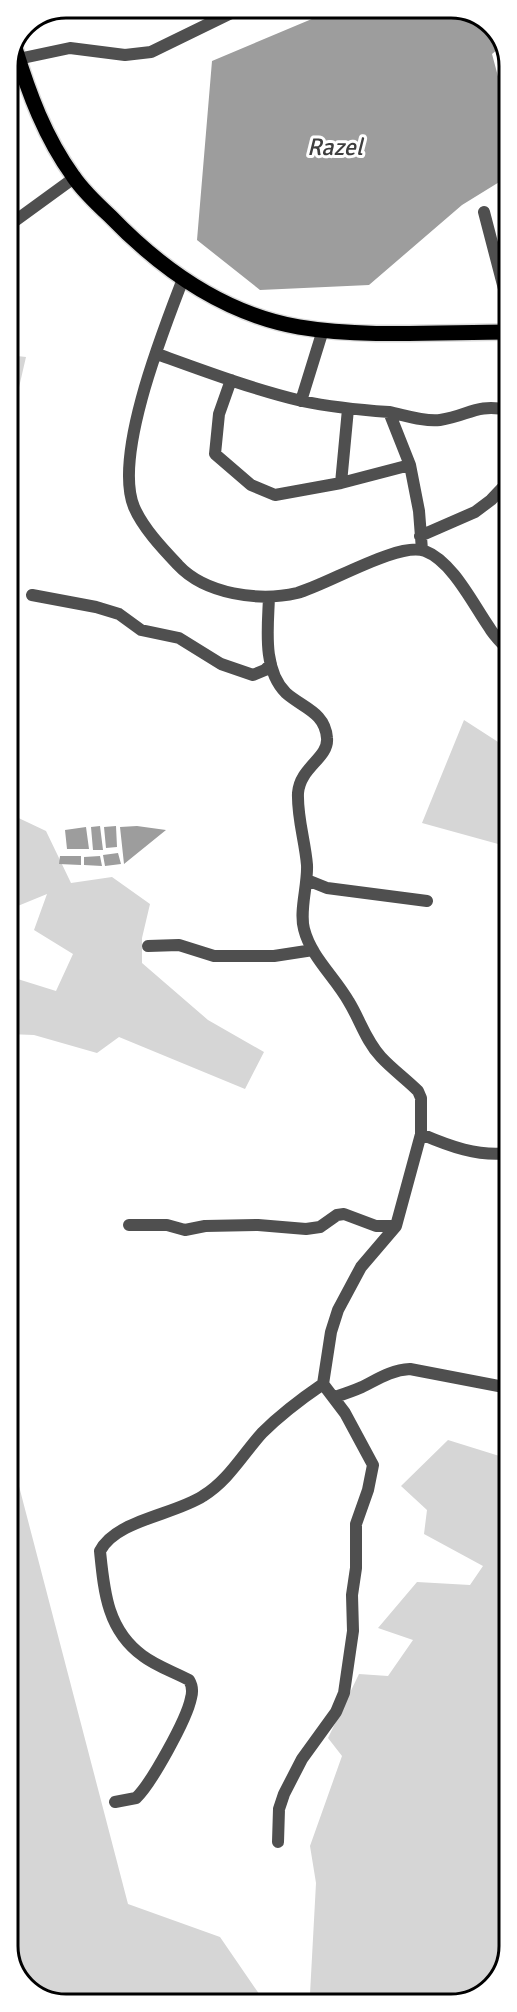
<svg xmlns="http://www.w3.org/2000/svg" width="517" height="2012" viewBox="0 0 517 2012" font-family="Signika,sans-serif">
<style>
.green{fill:#d6d6d6}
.water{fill:#9d9d9d}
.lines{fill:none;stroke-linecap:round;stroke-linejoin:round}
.major-casing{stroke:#dbdbdb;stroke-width:18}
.minor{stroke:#4f4f4f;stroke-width:12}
.major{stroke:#000;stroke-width:15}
.labels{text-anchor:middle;stroke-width:6;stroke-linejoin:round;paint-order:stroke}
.water-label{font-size:24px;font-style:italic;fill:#3e3e3e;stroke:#fff}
.rim{fill:none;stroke:#000;stroke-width:3}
</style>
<rect width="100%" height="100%" fill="#fff"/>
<path class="green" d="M8 355 26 357 8 435Z
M464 720 509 749V847L422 823Z
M8 813 46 831 71 883 112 877 150 904 142 938V963L208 1020 264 1052 245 1089 119 1037 97 1053 34 1035 8 1034V976L56 991 73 954 34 930 47 894 8 910Z
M448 1440 509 1459V1606L499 1638H509V1946L495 1984 462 2003 307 2004 310 1994 316 1883 310 1846 342 1756 328 1738 359 1674 388 1676 413 1640 378 1628 417 1582 470 1585 483 1566 424 1534 427 1510 401 1486Z
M8 1444 128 1904 220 1937 266 2004H59L25 1988 9 1957Z"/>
<path class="water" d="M338 8H458L490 22 503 45 492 54 508 114 509 176 462 205 369 285 260 290 197 240 212 61Z
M100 826 103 850H93L91 827Z
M116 826 117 847 106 848 104 827Z
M137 826 166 830 124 864 120 827Z
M86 827 89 849H67L65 830Z
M118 853 121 864 105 866 103 855Z
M60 856H81V865L59 864Z
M100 856 102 866 84 865V857Z"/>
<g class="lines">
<defs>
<path id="major" d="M15 48C29 94 45 137 73 176 83 191 97 204 110 216 162 270 225 314 299 327 364 338 443 332 509 332"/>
</defs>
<use href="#major" class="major-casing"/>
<path class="minor" d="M18 59 70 48 125 55 151 52 231 13
M484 212 509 308
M8 226 74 178
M183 279C163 331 113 456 134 507 143 528 162 548 178 565 205 594 259 602 297 593 327 585 399 541 425 551 452 561 473 604 489 627 494 636 502 643 509 651
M157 354C204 371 252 389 302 401 330 407 360 410 389 412
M231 380 219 414 215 454 251 485 275 495 341 483 410 465
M301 401 323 330
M341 483 348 409
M420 536 475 512 491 500 509 481
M422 550 419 511 410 465 389 412C404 415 424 422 440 420 469 416 475 403 509 410
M32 595 96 607 119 614 141 630 179 638 221 664 253 675 265 670 271 664
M269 597C268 627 262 669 286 693 303 708 325 712 327 738 329 758 300 767 298 793 297 817 305 841 307 865 308 885 299 911 304 929 311 957 335 977 349 1002 360 1020 366 1041 381 1057 392 1069 406 1079 418 1091L421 1098V1134L396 1226 361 1267 338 1310 331 1332 323 1384 345 1413 373 1465 368 1490 356 1524V1568L352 1595 353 1631 344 1693 336 1712 302 1759 284 1794 279 1809 278 1842
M307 880 327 888 427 901
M148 946 179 945 214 956H274L313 950
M421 1134C449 1146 478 1157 509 1153
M129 1225H167L185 1230 205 1226 258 1225 306 1229 320 1227 337 1215 344 1214 376 1226H396
M335 1397C344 1394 353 1391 362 1387 378 1379 391 1370 410 1369L509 1388
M115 1802 136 1798C151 1784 187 1719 191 1698 193 1691 192 1685 189 1680 174 1672 156 1666 143 1656 107 1630 104 1591 100 1551 116 1520 174 1515 203 1496 228 1481 243 1454 262 1433 281 1414 301 1399 323 1384"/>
<use href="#major" class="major"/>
</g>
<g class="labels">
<g class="water-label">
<text x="335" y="155">Razel</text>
</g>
</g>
<path d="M0 0H517V2012H0ZM66 18H451A48 48 0 0 1 499 66V1946A48 48 0 0 1 451 1994H66A48 48 0 0 1 18 1946V66A48 48 0 0 1 66 18Z" fill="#fff" fill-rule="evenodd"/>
<path class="rim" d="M66 18H451A48 48 0 0 1 499 66V1946A48 48 0 0 1 451 1994H66A48 48 0 0 1 18 1946V66A48 48 0 0 1 66 18Z"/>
</svg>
